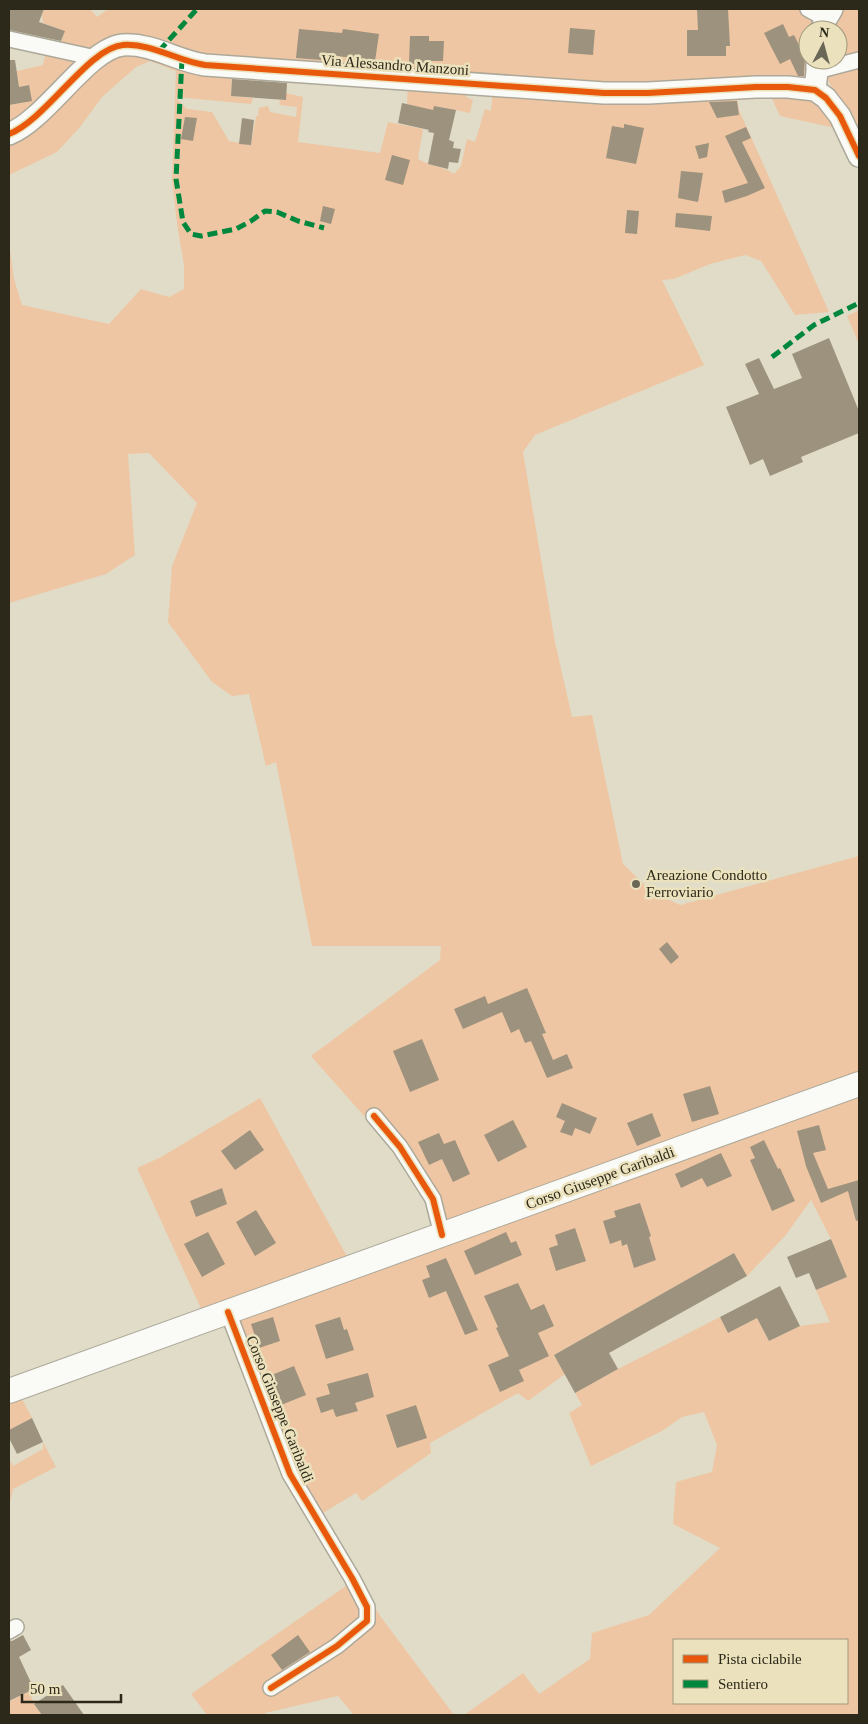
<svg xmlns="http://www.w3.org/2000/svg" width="868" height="1724" viewBox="0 0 868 1724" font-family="Georgia,serif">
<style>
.green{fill:#efc6a3;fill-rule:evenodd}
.building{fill:#9c927d}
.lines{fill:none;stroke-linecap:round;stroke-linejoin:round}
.street-casing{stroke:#ada99a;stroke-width:18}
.secondary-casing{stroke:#ada99a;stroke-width:24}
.primary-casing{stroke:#ada99a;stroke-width:26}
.street{stroke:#fafaf7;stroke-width:15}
.secondary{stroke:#fafaf7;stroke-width:21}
.primary{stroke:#fafaf7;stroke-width:24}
.quiet{stroke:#00873e;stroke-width:5;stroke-dasharray:10 5;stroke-linecap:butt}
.cycleway-casing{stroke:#ebe2bd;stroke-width:9}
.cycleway{stroke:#e8590c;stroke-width:6}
.poi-dot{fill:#6b6757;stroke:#ebe2bd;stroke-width:2}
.labels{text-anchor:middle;stroke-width:5;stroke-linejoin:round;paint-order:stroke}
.street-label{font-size:15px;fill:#2c281a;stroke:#ebe2bd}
.poi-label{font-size:15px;fill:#2c281a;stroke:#ebe2bd;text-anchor:start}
</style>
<rect width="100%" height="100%" fill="#e0dcc8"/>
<path class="green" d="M44 9H90L97 17 108 9H801L821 20 817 30H808V60L813 73 800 79 667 89 95 50 60 45 65 31 43 23 42 15Z
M839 9H859V142L826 76 824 60H838V30H827Z
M115 51 232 73 231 96 253 98 251 104 175 97 187 109 212 112 229 141 251 145 256 116H258L259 108 268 106 270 112 296 117 297 107 279 105 280 100H286V93L303 97 298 142 380 153 388 122 423 129 418 159C430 166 443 166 454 174L461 166 467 139 475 142 485 109 491 111 493 90 736 92 739 110 829 312 795 315 761 261 745 255 710 264 674 279 662 280 704 365 535 435 523 452 555 642 572 717 592 715 623 864 651 891 680 905 859 856V1076L444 1224 438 1198 423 1169 374 1109 364 1116 311 1056 440 960 441 946H312L276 762 266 766 249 694 232 696 212 682 168 622 172 566 197 503 149 453 128 454 135 555 106 574 9 603V242L14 279 22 305 109 324 141 289 169 297 184 289V265L177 224 172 180 176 71 150 61 136 67 102 97 80 127 57 152 9 175V137Z
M46 52 78 59 9 131V105L31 101 29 85 19 87 17 75 13 72 43 65Z
M408 86 466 92V97L473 100 470 113 435 106 433 113 407 104Z
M769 92C808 96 815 97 840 129L780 116Z
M859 310V344L847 316Z
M260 1098 349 1260 203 1313 137 1168 161 1157Z
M859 1098V1715H464L523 1673 539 1694 590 1659 592 1633 649 1615 720 1548 673 1524 676 1482 712 1472 717 1445 704 1412 682 1417 662 1431 591 1466 569 1413 582 1405 575 1393 618 1369 720 1317 728 1333 757 1318 769 1341 800 1326 830 1322 816 1290 847 1277 831 1239 811 1200 785 1236 747 1276 734 1253 554 1355 565 1374 528 1401 518 1393 430 1443 431 1453 362 1501 356 1493 318 1516 293 1469 236 1317 629 1174ZM674 1640H847V1703H674Z
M20 1395 32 1418 9 1430V1400Z
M43 1442 56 1467 13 1489 9 1508V1463L11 1462 13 1466 43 1449Z
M356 1579 381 1617 454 1715H354L338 1696 265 1713 266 1715H207L191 1694Z
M29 1691 34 1704 42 1715H9V1699L10 1701Z"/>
<path class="building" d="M9 9H44L39 22 65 31 61 41 9 30Z
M697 9H728L730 46H726V56H687V30H698Z
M783 24 789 37 794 35 805 57 804 76H798L790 59 780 64 764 33Z
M570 28 595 30 593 55 568 53Z
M299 29 342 33 343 29 379 34 375 61 330 55V57L321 56V60L296 58Z
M410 36H429V41H444L443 61H427V64H409Z
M9 60H15L19 87 29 85 32 101 9 105Z
M232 79 287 83 286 100 231 96Z
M737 101 739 115 717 118 709 102Z
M402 103 433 110 434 106 456 110 449 140 454 142 453 148 461 149 458 163 449 162 448 169 428 164 434 133 428 132 429 130 398 123Z
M185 117 197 118 193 141 181 139Z
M242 118 254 120 251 145 239 144Z
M624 124 644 128 636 164 606 158 612 126 624 128Z
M746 127 751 138 742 142 765 188 747 196 725 203 722 191 748 183 725 136Z
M709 143 707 157 699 159 695 146Z
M392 155 410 160 403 185 385 180Z
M681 171 703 173 698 202 678 198Z
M323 206 335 209 331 224 320 221Z
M627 210 639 211 637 234 625 233Z
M676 213 712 216 710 231 675 227Z
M829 338 859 411V433L801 457 803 462 770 476 763 459 750 465 726 407 759 394 745 364 759 358 774 389 802 378 792 354Z
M667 942 679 957 671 964 659 949Z
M527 988 546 1033 542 1034 553 1060 567 1054 573 1068 547 1078 531 1041 525 1043 519 1029 511 1033 502 1012 463 1029 454 1009 485 996 488 1004Z
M422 1039 439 1080 410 1092 393 1051Z
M710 1086 719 1114 692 1122 683 1094Z
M562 1103 597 1118 590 1134 575 1128 572 1136 560 1132 565 1121 556 1117Z
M652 1113 661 1136 637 1146 627 1123Z
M513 1120 527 1147 498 1162 484 1135Z
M819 1125 826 1150 813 1153 828 1189 859 1180V1220L856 1221 848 1191 821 1203 806 1166 797 1131Z
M250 1130 264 1150 235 1170 221 1151Z
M439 1133 444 1144 455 1140 470 1174 453 1182 442 1159 429 1165 418 1142Z
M764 1140 778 1169 780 1168 795 1201 772 1211 750 1160 755 1158 750 1147Z
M721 1153 732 1176 707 1187 702 1178 681 1188 675 1174Z
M222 1188 227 1204 196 1217 190 1201Z
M640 1203 651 1236 649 1237 656 1260 634 1268 627 1244 622 1246 621 1240 610 1244 603 1221 616 1217 614 1211Z
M256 1210 276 1243 255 1256 236 1222Z
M575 1228 586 1261 556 1271 549 1248 558 1245 555 1235Z
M208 1232 225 1264 202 1277 184 1244Z
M506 1232 511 1243 516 1241 522 1255 475 1275 464 1251Z
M831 1239 847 1277 816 1290 809 1273 796 1278 787 1257Z
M734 1253 747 1276 609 1353 618 1369 575 1393 554 1355Z
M446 1258 478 1330 465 1335 446 1291 429 1298 422 1280 430 1277 426 1266Z
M518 1283 531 1310 544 1304 554 1326 538 1333 549 1356 519 1370 524 1381 500 1392 488 1365 509 1356 496 1328 498 1327 484 1296Z
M780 1286 800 1326 769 1341 757 1318 728 1333 720 1317Z
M273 1317 280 1341 259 1348 251 1324Z
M340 1317 344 1330 347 1329 354 1350 326 1359 315 1325Z
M294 1366 306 1395 281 1405 269 1376Z
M368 1373 374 1397 355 1403 358 1411 336 1417 333 1409 321 1413 316 1398 330 1394 327 1384Z
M416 1405 427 1438 397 1448 386 1415Z
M32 1418 43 1442 17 1454 9 1438V1430Z
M23 1635 31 1650 19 1657 34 1689 9 1701V1640L12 1641Z
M298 1635 310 1652 282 1670 271 1655Z
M63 1685 84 1715H42L34 1704Z"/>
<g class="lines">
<defs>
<path id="street" d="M808 9 826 19
M9 39 96 58
M817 71 859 60
M374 1116 400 1147 433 1199 442 1235
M228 1312 290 1474 352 1578 367 1607V1621L337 1646 271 1688
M9 1631 16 1627"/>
<path id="secondary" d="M821 30 826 19 832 9
M815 90 817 71V60
M9 134C47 119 88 48 123 45 152 43 177 61 205 65L604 93H648L756 87H788L815 90 826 98 840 116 859 156"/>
<path id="primary" d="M9 1391 859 1084"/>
</defs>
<use href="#street" class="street-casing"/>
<use href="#secondary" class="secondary-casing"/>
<use href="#primary" class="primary-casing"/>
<use href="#street" class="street"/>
<use href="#secondary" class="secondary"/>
<use href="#primary" class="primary"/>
<path class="quiet" d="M159 51 197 9
M182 59 176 179 183 222 191 234 201 236 236 229 251 221 265 211 277 212 298 221 324 228
M772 357 814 325 859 303"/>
<defs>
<path id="cycleway" d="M9 134C47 119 88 48 123 45 152 43 177 61 205 65L604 93H648L756 87H788L815 90 826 98 840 116 859 156
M374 1116 400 1147 433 1199 442 1235
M228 1312 290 1474 352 1578 367 1607V1621L337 1646 271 1688"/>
</defs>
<use href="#cycleway" class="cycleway-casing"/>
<use href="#cycleway" class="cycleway"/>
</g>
<circle class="poi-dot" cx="636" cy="884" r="5"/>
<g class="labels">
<g class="street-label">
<text transform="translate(395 65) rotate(4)" y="5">Via Alessandro Manzoni</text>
<text transform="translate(600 1178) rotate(-20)" y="5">Corso Giuseppe Garibaldi</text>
<text transform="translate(280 1409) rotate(68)" y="5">Corso Giuseppe Garibaldi</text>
</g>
<g class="poi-label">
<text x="646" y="880">Areazione Condotto<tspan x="646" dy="17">Ferroviario</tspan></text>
</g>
</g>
<rect width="868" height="1724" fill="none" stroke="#2c281a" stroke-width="20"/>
<rect x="673" y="1639" width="175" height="65" fill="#ebe2bd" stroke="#9f987c"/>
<rect x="683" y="1655" width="25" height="8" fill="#e8590c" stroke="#9f987c"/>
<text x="718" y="1664" font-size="15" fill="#2c281a">Pista ciclabile</text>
<rect x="683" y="1680" width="25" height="8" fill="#00873e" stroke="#9f987c"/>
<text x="718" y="1689" font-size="15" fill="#2c281a">Sentiero</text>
<g transform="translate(823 45) rotate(6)"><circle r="24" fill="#ebe2bd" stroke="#9f987c"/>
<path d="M0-4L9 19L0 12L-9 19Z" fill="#6b6757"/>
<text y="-8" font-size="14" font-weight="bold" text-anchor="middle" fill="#2c281a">N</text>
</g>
<path d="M22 1694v8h99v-8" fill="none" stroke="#2c281a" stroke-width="2.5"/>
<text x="30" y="1694" font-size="15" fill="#2c281a" stroke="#ebe2bd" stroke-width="4" paint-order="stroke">50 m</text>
</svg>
